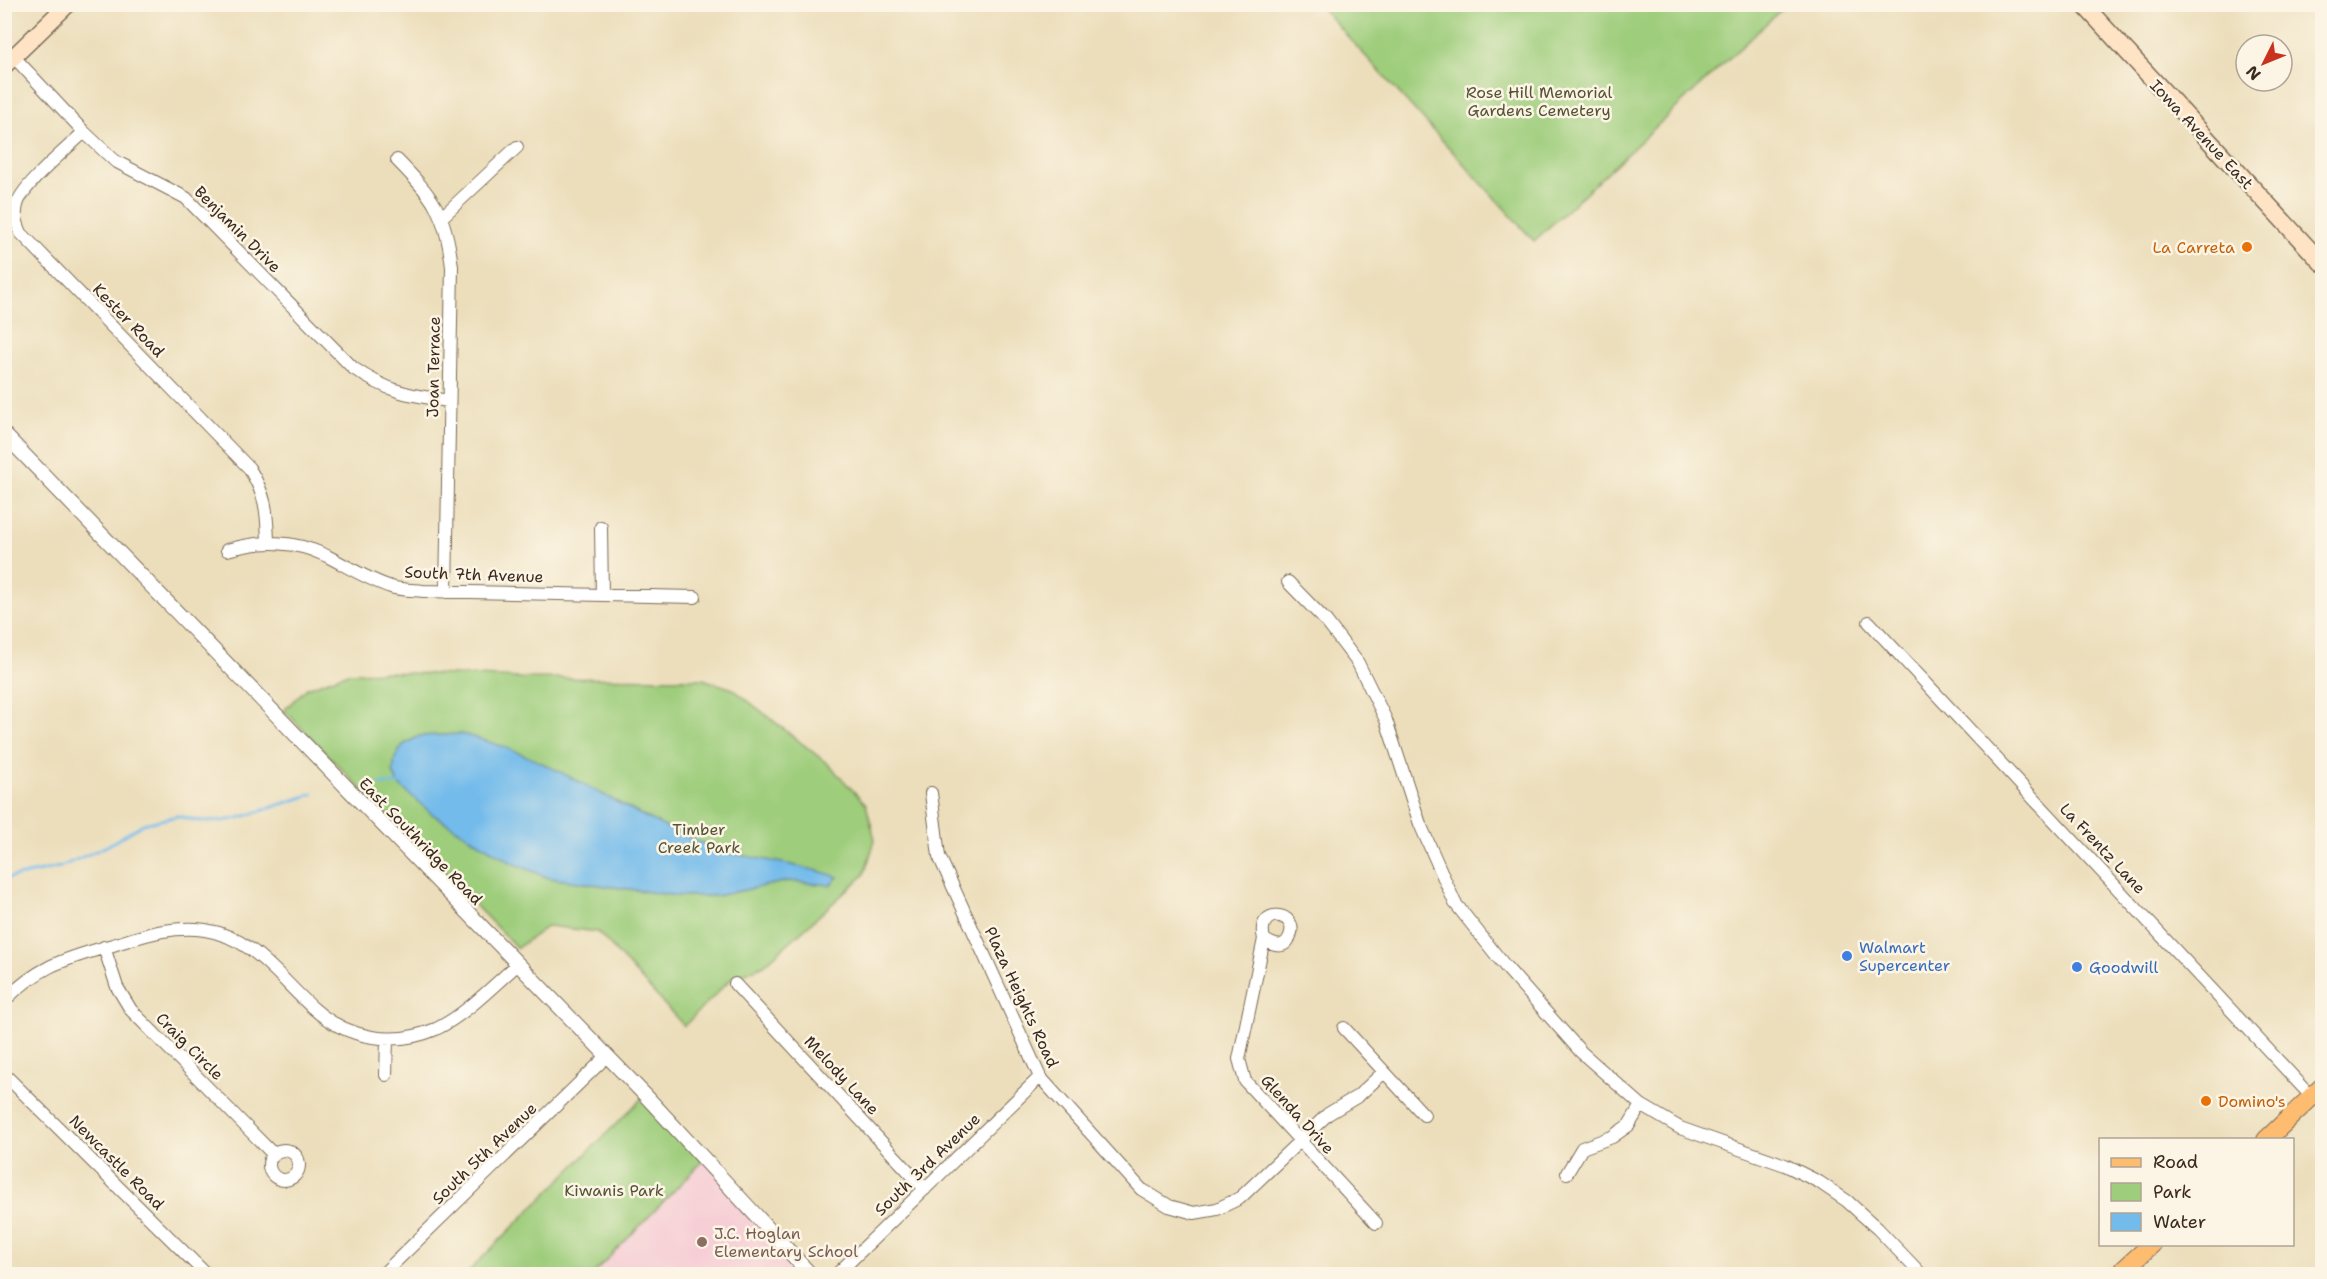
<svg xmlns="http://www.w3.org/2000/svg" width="2327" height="1279" viewBox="0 0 2327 1279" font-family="'Shantell Sans',sans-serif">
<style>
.built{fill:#f6cfd6}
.green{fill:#9ecd7b;stroke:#6c7c4c;stroke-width:1.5}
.water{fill:#73bbeb;stroke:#577284;stroke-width:1.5}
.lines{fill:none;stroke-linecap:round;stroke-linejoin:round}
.stream{stroke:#73bbeb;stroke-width:3}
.minor-casing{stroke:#796955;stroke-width:14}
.tertiary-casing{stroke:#796955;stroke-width:16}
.secondary-casing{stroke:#796955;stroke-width:19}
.primary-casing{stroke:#796955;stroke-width:20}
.minor{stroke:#fff;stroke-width:12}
.tertiary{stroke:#fff;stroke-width:14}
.secondary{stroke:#fee4c5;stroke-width:16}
.primary{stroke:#fdbc6f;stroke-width:18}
.food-dot{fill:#e8710a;stroke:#fcf5e5;stroke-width:2}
.shop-dot{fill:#3f7fe0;stroke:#fcf5e5;stroke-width:2}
.education-dot{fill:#8d6e63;stroke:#fcf5e5;stroke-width:2}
.labels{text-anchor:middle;stroke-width:5;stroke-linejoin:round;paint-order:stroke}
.park-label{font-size:16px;fill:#545335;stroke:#fcf5e5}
.street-label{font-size:16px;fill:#3b2a1e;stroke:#fcf5e5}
.food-label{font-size:16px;fill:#c56008;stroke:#fcf5e5;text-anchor:end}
.shop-label{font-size:16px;fill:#366cbe;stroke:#fcf5e5;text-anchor:start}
.education-label{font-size:16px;fill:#785e54;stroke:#fcf5e5;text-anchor:start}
</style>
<rect width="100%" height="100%" fill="#fcf5e5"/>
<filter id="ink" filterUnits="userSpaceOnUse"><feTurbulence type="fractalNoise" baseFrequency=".0167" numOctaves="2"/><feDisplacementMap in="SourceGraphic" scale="12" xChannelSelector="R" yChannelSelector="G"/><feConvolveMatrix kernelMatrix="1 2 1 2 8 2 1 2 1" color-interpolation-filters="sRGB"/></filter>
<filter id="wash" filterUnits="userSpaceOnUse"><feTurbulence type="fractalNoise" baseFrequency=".008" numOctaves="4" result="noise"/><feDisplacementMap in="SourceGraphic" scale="24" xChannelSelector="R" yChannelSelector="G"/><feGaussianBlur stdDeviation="1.35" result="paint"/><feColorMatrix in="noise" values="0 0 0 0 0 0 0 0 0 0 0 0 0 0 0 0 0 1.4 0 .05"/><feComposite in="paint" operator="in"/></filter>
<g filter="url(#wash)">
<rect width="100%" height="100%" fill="#ecdebb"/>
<path class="built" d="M704 1160 810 1274H593Z"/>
<path class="green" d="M1319 5H1786L1534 241Z
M389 672 519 678 703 679 733 689 828 764 866 804 875 840 864 875 764 965 731 979 684 1026 598 932 548 926 517 948 284 710 307 688 348 673Z
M645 1095 704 1160 593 1274H466Z"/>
<path class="water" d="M461 734C548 754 620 811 702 843 746 861 794 861 838 877L830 885 788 881 716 896H678L549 878 510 862 432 814 398 784 393 772 395 758 403 745 419 736Z"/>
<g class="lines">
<path class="stream" d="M381 784H398
M4 879 60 867 107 846 143 824 178 816 199 821H223L239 818 313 794"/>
</g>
</g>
<g filter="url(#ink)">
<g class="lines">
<defs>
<path id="minor" d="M14 57 84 132 115 161 186 198 353 368C388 392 408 395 449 401
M84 132C68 148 22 185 17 205 14 216 17 223 21 233L249 468C266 496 267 509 268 542
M397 160C434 198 446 213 452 267L446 592
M442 217 517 147
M601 527 602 595
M227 550C262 540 294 540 327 556 348 567 369 580 391 587 401 590 413 590 423 591L695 597
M1288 582 1326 621 1358 663 1386 720 1420 824 1455 903 1505 966 1581 1052 1641 1105 1680 1128 1785 1165 1819 1182 1847 1201 1878 1229 1921 1274
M1869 622 2312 1097
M931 793 939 856 1040 1077 1141 1189 1169 1206 1194 1213 1217 1209 1240 1198 1328 1114 1358 1096 1384 1072
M1264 939C1273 946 1285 950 1290 936 1300 912 1255 905 1264 939L1239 1059 1245 1081 1376 1223
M104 947 117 987 131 1010 273 1154
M735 984 925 1189
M4 1001C42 963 67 959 116 944 145 935 174 925 205 930 253 937 279 978 313 1008 347 1039 394 1047 436 1029 464 1016 494 985 518 964
M1344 1028 1424 1115
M4 1074 206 1274
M386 1075 387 1039
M269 1165a15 15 0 1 1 30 0a15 15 0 1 1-30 0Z
M1567 1173 1582 1148 1612 1137 1629 1125 1641 1105
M383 1274 607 1056
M837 1274 1040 1077"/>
<path id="tertiary" d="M4 434 645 1095 810 1274"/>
<path id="secondary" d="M2083 4 2322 263
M4 66 68 4"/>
<path id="primary" d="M2266 1140 2322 1087
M2119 1274 2152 1244"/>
</defs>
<use href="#minor" class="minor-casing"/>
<use href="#tertiary" class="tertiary-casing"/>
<use href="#secondary" class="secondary-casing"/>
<use href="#primary" class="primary-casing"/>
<use href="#minor" class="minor"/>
<use href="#tertiary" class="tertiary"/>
<use href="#secondary" class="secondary"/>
<use href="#primary" class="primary"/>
</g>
</g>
<g class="food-dot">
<circle cx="2247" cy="247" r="6"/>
<circle cx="2206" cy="1101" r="6"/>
</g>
<g class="shop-dot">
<circle cx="1847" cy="956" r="6"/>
<circle cx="2077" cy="967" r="6"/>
</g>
<circle class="education-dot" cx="702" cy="1242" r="6"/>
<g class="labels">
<g class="park-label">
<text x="1539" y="98">Rose Hill Memorial<tspan x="1539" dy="18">Gardens Cemetery</tspan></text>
<text x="699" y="835">Timber<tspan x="699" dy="18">Creek Park</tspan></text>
<text x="614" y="1196">Kiwanis Park</text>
</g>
<g class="street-label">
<text transform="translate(2202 134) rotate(47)" y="6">Iowa Avenue East</text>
<text transform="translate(238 229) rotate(45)" y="6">Benjamin Drive</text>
<text transform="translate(129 320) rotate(46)" y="6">Kester Road</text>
<text transform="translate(433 367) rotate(-89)" y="6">Joan Terrace</text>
<text transform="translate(474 574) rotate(2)" y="6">South 7th Avenue</text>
<text transform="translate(421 841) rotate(46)" y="6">East Southridge Road</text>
<text transform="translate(2103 848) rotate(47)" y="6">La Frentz Lane</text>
<text transform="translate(1022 997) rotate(65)" y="6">Plaza Heights Road</text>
<text transform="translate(190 1046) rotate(45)" y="6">Craig Circle</text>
<text transform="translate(842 1075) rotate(47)" y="6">Melody Lane</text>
<text transform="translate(1298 1114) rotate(48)" y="6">Glenda Drive</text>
<text transform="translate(484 1153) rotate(-44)" y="6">South 5th Avenue</text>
<text transform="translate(117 1162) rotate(45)" y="6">Newcastle Road</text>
<text transform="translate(927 1164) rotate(-44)" y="6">South 3rd Avenue</text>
</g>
<g class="food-label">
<text x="2235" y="253">La Carreta</text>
<text x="2218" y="1107" text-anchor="start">Domino's</text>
</g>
<g class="shop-label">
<text x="1859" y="953">Walmart<tspan x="1859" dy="18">Supercenter</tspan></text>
<text x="2089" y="973">Goodwill</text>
</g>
<g class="education-label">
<text x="714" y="1239">J.C. Hoglan<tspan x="714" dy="18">Elementary School</tspan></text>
</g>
</g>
<rect width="2327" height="1279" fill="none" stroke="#fcf5e5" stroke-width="24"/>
<rect x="2099" y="1138" width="195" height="108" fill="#fcf5e5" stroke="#afa495" stroke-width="1.5"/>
<rect x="2111" y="1158" width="30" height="9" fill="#fdbc6f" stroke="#afa495" stroke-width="1.5"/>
<text x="2153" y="1168" font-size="18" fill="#3b2a1e">Road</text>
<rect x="2111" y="1183" width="30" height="18" fill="#9ecd7b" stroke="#afa495" stroke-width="1.5"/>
<text x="2153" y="1198" font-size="18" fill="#3b2a1e">Park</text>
<rect x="2111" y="1213" width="30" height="18" fill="#73bbeb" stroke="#afa495" stroke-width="1.5"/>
<text x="2153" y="1228" font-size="18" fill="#3b2a1e">Water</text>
<g transform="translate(2264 63) rotate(227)"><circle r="28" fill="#fcf5e5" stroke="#afa495" stroke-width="1.5"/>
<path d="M0-4.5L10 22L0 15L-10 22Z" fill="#c8321e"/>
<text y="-9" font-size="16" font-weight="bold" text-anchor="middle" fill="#3b2a1e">N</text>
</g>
</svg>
